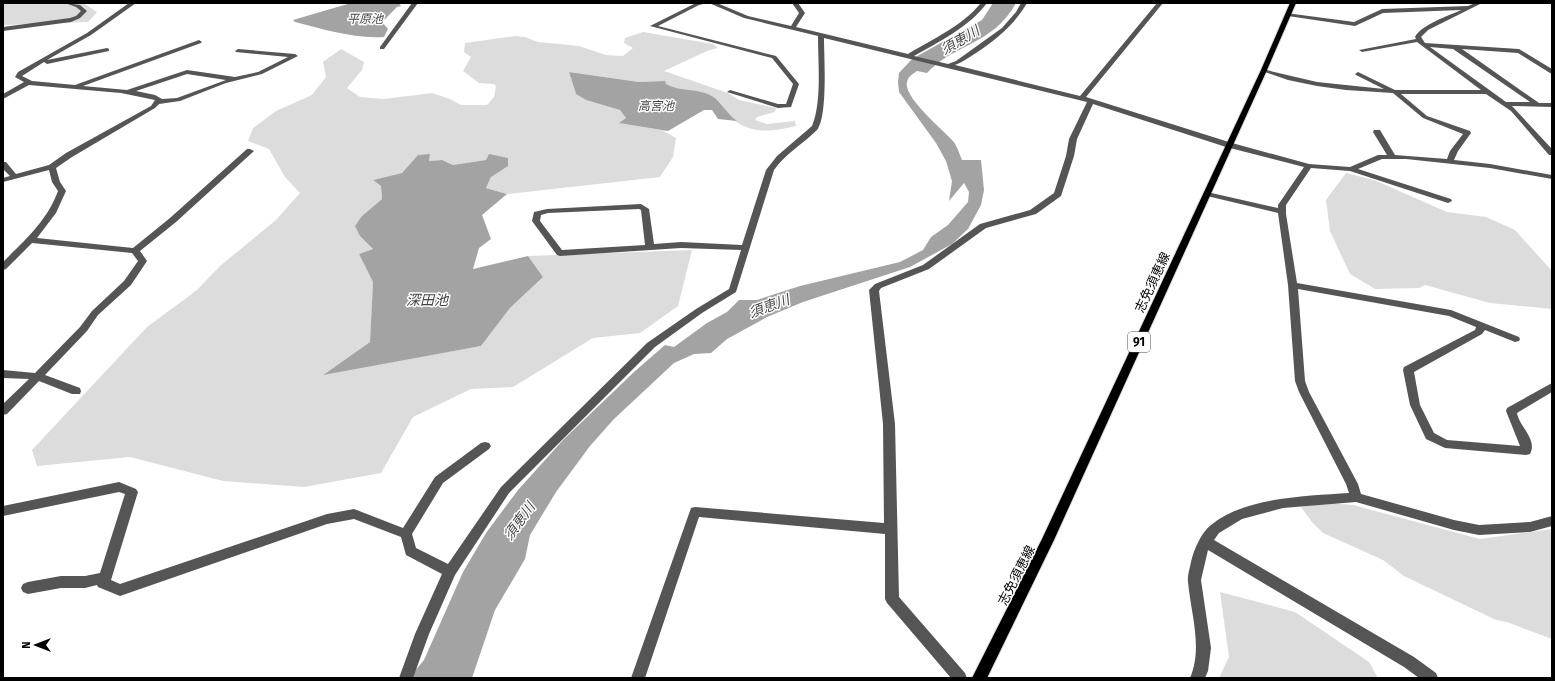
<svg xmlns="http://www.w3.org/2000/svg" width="1555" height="681" viewBox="0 0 1555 681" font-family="'Fira Sans','Noto Sans JP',sans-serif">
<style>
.green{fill:#dcdcdc}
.water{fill:#a3a3a3}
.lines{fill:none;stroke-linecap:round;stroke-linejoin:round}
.major-casing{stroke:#dbdbdb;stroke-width:2}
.minor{fill:#555;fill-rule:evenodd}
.major{fill:#000;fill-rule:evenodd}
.labels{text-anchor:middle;stroke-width:3;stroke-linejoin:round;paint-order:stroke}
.far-water-label{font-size:12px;font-style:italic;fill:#444;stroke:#fff}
.shield{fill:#fff;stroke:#4c4c4c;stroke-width:1}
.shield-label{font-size:12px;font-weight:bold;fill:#000}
.street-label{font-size:13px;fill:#000;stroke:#fff}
.water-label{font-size:14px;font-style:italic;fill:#444;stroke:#fff}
</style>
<rect width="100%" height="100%" fill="#fff"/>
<path class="green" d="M3 3H83L97 12 88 22 3 25Z
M643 32 713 44 718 48 707 51 664 71 728 93 739 100 776 108 775 112 757 117 755 120 767 124 795 121 796 126C770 132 750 135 729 116 723 110 718 99 710 96 695 89 679 92 665 84V81L639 82 569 72 576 94 586 100 621 110 626 118 620 123 662 130 676 138 673 157 660 177 507 194 486 188 491 177 486 160 453 165 442 160 429 161 430 154 410 164 402 173 373 180 381 186 382 199 362 216 360 236 373 249 359 254 373 282 370 342 324 374 481 346 510 308 543 277 528 256 692 250 678 306 640 333 593 338 513 387 471 389 413 417 381 473 304 487 223 481 130 457 37 466 32 450 147 327 197 290 220 266 276 220 300 193 285 177 269 149 248 141 253 128 276 111 312 95 326 77 323 62 341 49 364 62 362 70 347 88 360 97 384 99 432 93 450 99 461 105H487L494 97 496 86 494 84 479 83 463 71 471 57 464 52 465 43 515 36 525 37 538 42 579 46 606 55 623 56 633 48 624 43 625 38Z
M1346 173 1374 180 1447 212 1486 217 1515 230 1552 271V309L1490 303 1425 285 1419 288 1375 289 1350 274 1330 231 1326 200Z
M1327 503 1353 505 1480 539 1552 529V639L1507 622 1496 620 1404 576 1383 560 1323 533 1312 522 1301 507Z
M1220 592 1295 612 1369 662 1378 678H1219L1229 657Z"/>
<path class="water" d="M351 3H399L401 6 397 7 382 22 388 29 384 37C354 39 323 29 295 22L293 20Z
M993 3H1016C993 45 955 43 927 73L917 71C913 74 908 76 907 82 903 97 942 129 952 140 957 145 959 153 962 160H981L984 190 981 205 968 229 952 244 910 267 803 302 767 317 727 339 711 353 694 354 674 363 614 419 590 446 556 492 530 535 525 559 495 610 472 678H409L424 660 463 572 486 533 518 490 563 440 634 372 665 345 674 347 707 323 727 312 739 300H757L800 286 900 262 923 250 931 237 948 225 968 202 969 192 964 183 949 201 952 181 946 161 936 143 899 92 898 82 899 73 912 59 982 20Z
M569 72 639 82 665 81 666 84C680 92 698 88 712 96 721 102 727 114 737 121L718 119 712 110H704L668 131 619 123 626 118 620 110 586 100 576 94Z
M430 154 429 161 442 160 453 165 486 160 489 154 508 158V166L491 177 486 188 507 194 482 215 491 239 479 248 473 269 528 256 543 277 510 308 481 346 323 375 370 342 373 282 359 254 373 249 360 236 355 226 362 216 382 199 381 186 373 180 402 173 418 155Z"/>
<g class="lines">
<defs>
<path id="major" d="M1290 3H1296L1267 70 1054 540 987 678H972L1042 539 1261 70Z"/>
</defs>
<use href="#major" class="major-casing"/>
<path class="minor" d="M65 3 80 5 87 11 80 18 71 22 3 31V27L70 18 76 16 81 11 76 7Z
M129 3H136L91 35 47 60 107 48 109 49V51L47 64 44 62 22 76 32 81 75 85 199 40 202 42 201 43 83 86 127 90 187 70 235 77 258 72 288 57 236 52 235 51 238 49 295 54 298 56 262 74 226 83 180 101 159 104 155 108 72 157 56 168 60 182 66 191 56 213 37 238 133 248 170 218 247 149H250L254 151 176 222 140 251 147 261 131 285 98 315 87 331 45 375 80 388 81 391 80 394H72L39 381 7 414 3 415V404L29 379 3 378V370L35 373 80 327 92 311 124 281 138 261 132 253 32 243 6 269 3 270V262C25 240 47 221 58 191L52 182 49 170 3 182V178L10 176 3 169V162H6L16 174 49 165 66 153 151 106 155 100 121 93 29 85 3 99V94L24 82 15 77 18 72 87 33ZM187 74 226 80 177 98 162 99 155 95 136 91Z
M412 3H418L384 49H380V47Z
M696 3H708L699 5 658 26 776 56 799 84 791 107 778 108 727 92 730 90 778 104H786L793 84 772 58 650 26Z
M709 3H717L748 16 791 26 799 13 792 3H798L805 13 796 27 908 54C934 38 961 27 981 3H987C968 28 940 41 914 56L948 64 956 61 1002 28 1016 12 1021 3H1027C1014 25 997 39 976 53 969 57 963 62 955 65L1080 96 1157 3H1163L1086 97 1232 143 1309 164 1350 167 1378 155H1387L1373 132 1374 130H1380L1395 155 1447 159 1450 151 1463 134 1423 118 1393 93 1346 90 1317 86 1288 80 1262 71V69L1317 82 1384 89 1356 75 1355 74 1358 72 1395 90H1481L1417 42 1362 52 1359 50 1416 39 1415 37C1421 25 1448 16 1461 10L1383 13 1355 26 1288 16 1286 15V13L1354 22 1382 9 1468 6 1475 3H1482L1428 30 1421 37 1425 43 1519 49 1552 69V74L1550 73 1518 53 1462 49 1539 103H1552V107L1512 106 1552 149V155H1549L1511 111 1486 94H1401L1427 116 1470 131 1471 133 1458 151 1454 160 1490 164 1552 175V179L1490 168 1406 159H1382L1358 169 1451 199 1452 201 1448 203 1350 171 1311 168 1286 205V214L1297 283 1451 310 1519 337 1520 339 1519 341 1515 342 1485 330 1482 334 1414 372 1420 405 1434 433 1447 440 1520 446 1506 411 1507 408 1552 383V392L1517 413C1519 426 1538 440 1530 454L1526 455 1445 448 1426 439 1410 405 1403 370 1404 367 1475 330 1476 327 1449 316 1298 289 1305 381 1309 392 1358 484 1361 494 1454 520 1479 525 1530 522 1552 516V526L1530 532 1479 535 1454 530 1356 502 1283 508 1242 519 1219 533 1214 540 1414 657 1436 673 1438 678H1419L1404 667 1208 550 1201 580 1211 648 1208 671 1205 678H1190C1203 648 1191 614 1188 582 1187 576 1190 568 1191 562 1194 549 1201 533 1211 525 1245 497 1307 496 1349 493L1346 484 1299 392 1295 381 1288 285 1278 213 1207 196 1203 194 1207 192 1278 208V205L1304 167 1226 147 1093 104 1077 139 1074 156 1061 196 1036 214 986 228 929 269 881 288 879 291 895 424 899 597 965 673 967 678H951L887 603 885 599V534L699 517 645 678H631L691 508 695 507 884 523 883 424 869 290 875 284 923 265 980 224 1030 210 1054 193 1066 156 1069 139 1087 102 824 38C824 57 828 116 817 130 803 144 785 154 774 170L736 292 702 313 655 347 509 493 455 575 429 634 413 678H399L415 634 442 574 406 555 401 537 354 519 327 524 120 596 98 587 97 585 85 588H61L28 594 23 592 21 588 23 584 28 582 61 576H85L100 573 125 494 119 492 3 516V506L119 482 136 489 138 492 111 580 120 584 327 514 354 509 403 528 435 477 481 443 485 442 489 443 491 446 489 449 443 483 412 534 416 548 448 564 501 487 647 343 696 309 729 289 741 250 681 248 560 256 557 255 532 221 534 212 547 209 641 204 649 209 654 244 681 242 742 245 766 170 777 156 812 126C822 102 818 63 818 36L744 18ZM1430 47 1453 49 1530 102H1506ZM639 209 641 210 645 245 562 250 540 221 541 215 548 213Z"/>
<use href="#major" class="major"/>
</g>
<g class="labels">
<g class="far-water-label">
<text x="365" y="23">平原池</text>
<text x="656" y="110">高宮池</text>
</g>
<rect class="shield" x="1128" y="332" width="22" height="20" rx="3"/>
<g class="shield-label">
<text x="1139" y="346">91</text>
</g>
<g class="street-label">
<text transform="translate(1152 282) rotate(-65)" y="5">志免須恵線</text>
<text transform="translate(1016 575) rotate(-63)" y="5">志免須恵線</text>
</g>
<g class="water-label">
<text transform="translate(960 40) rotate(-31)" y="5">須恵川</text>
<text x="427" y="305">深田池</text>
<text transform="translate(769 306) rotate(-20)" y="5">須恵川</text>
<text transform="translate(519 521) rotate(-54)" y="5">須恵川</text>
</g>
</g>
<rect width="1555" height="681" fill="none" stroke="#000000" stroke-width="8"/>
<g transform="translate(36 645) rotate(270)" stroke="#ffffff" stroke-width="3" paint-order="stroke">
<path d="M0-3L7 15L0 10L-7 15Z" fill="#000000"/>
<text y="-6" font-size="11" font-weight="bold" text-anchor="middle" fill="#000000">N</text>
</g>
</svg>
